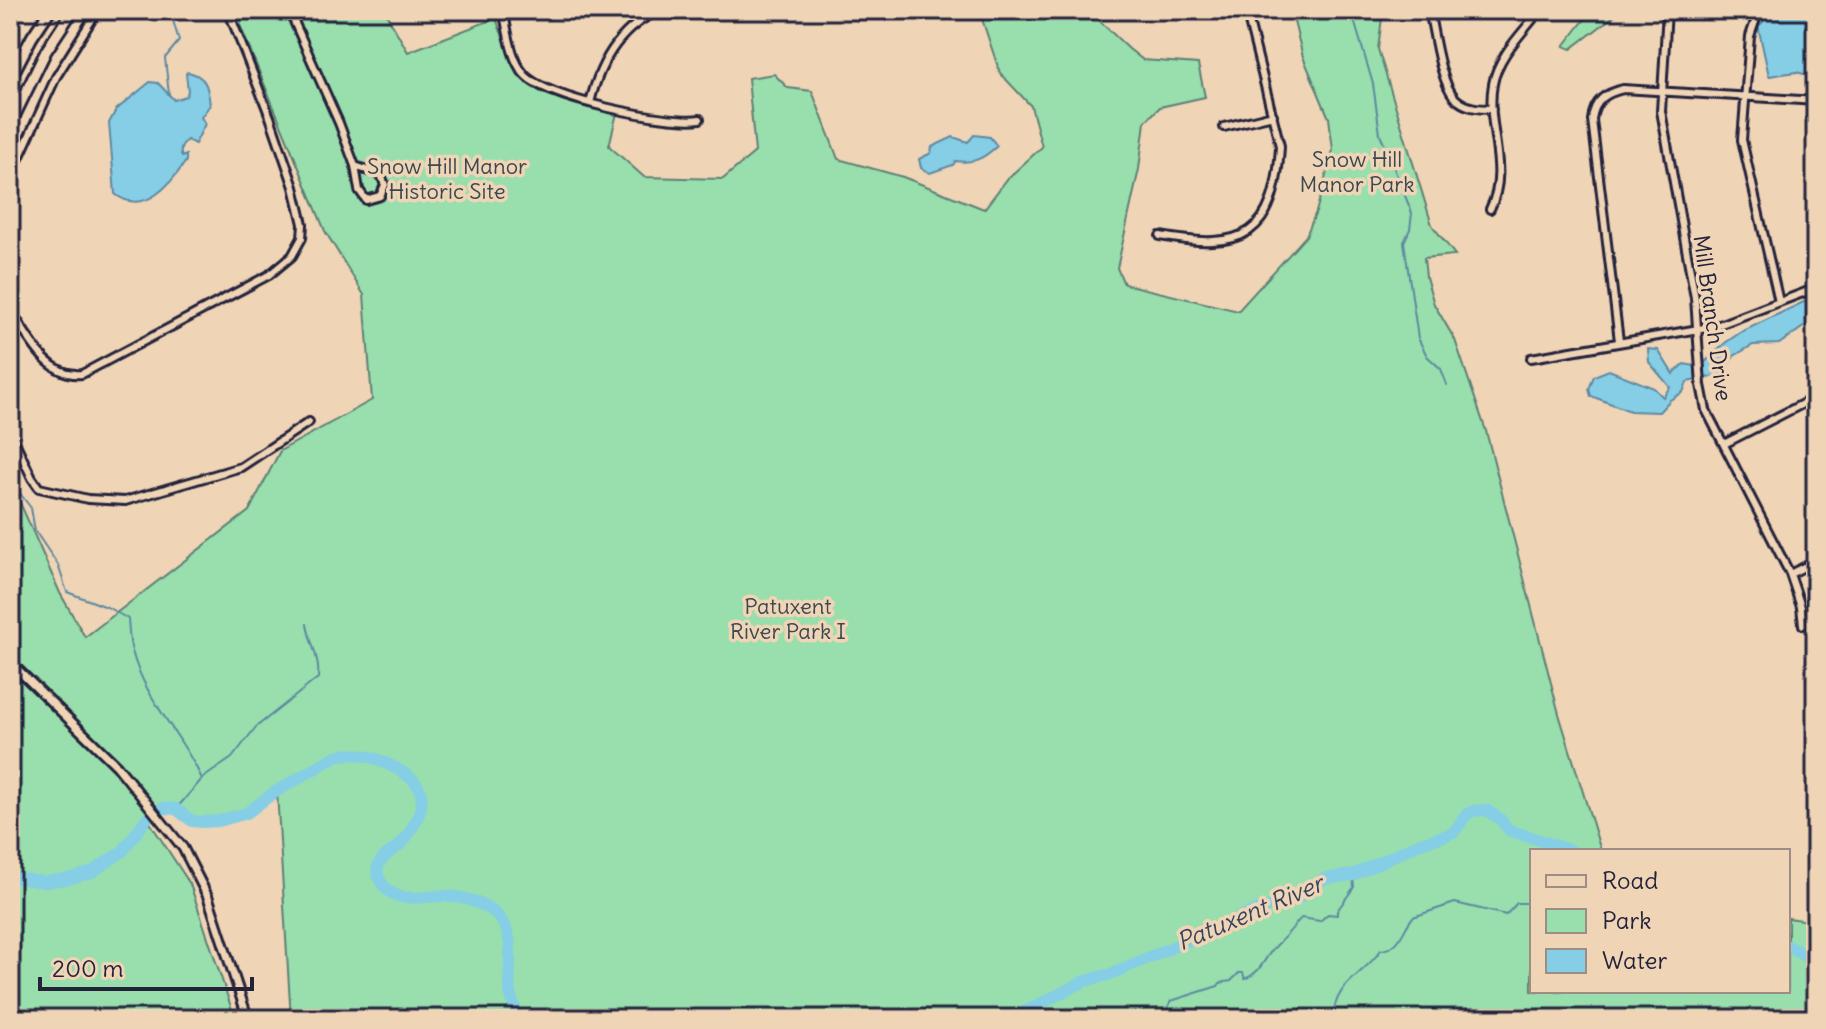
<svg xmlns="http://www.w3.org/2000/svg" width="1826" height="1029" viewBox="0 0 1826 1029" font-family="Delius,sans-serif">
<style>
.green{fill:#98dfad;stroke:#5d8074;stroke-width:2}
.water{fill:#85cee5;stroke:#5d89a1;stroke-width:2}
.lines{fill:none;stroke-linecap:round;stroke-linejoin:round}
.stream{stroke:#5d89a1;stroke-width:2}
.river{stroke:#85cee5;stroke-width:12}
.minor-casing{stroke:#22223b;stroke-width:12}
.tertiary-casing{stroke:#22223b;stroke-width:13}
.primary-casing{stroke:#22223b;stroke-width:15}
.minor{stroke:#f0d4b6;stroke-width:6}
.tertiary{stroke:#f0d4b6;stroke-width:7}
.primary{stroke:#f0d4b6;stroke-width:9}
.labels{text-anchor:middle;stroke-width:7;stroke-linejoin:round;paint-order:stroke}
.park-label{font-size:22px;fill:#3a4852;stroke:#f0d4b6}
.street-label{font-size:22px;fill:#22223b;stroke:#f0d4b6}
.water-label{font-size:24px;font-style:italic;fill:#36445d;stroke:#f0d4b6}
</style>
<rect width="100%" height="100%" fill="#f0d4b6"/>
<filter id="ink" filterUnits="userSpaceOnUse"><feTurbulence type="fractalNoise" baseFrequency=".0125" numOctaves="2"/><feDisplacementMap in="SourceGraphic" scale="16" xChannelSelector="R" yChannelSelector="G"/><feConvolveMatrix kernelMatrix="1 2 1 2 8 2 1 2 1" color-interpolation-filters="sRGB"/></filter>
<g filter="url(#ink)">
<path class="green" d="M238 10H384L408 52 496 18C519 89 551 96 617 113L609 146 644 177 723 179 755 152 748 78 774 74 788 88 812 91 838 159 903 177 984 209 1008 178 1042 147 1031 106 1000 73 979 10H1088L1129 49 1143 60 1198 64 1205 97 1160 107 1145 122 1139 169 1117 268 1124 284 1238 311 1306 236 1316 212 1333 150 1329 118 1303 57 1291 10H1383L1378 49 1432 225 1455 255 1424 258 1426 277 1434 304 1455 340 1486 431 1559 714 1601 851H1532V991H1788V918L1816 922V1019H291L277 792 247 813 219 821H192L169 807 147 818 190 884 235 1019H10V480L60 593 85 637 249 511 280 451 372 400 364 295 325 231 242 30Z
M1592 10H1622L1571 49 1564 46Z"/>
<path class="water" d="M1805 10H1816V77L1796 72 1769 76 1758 26 1763 22 1762 18Z
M188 72C207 76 208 88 210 105L201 117 205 124 195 144 187 140C182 144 179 150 182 157L186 155V161C171 184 144 217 115 194L109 123 116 110 150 82 158 83 174 100 186 96 188 91 186 73Z
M974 135 990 137 997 146C984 158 974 164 956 161L953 165 930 173 921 168 919 159 931 153 932 147 953 137 968 142Z
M1816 296V323L1805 326 1779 344 1753 345 1734 356 1719 375 1687 382 1683 392 1670 400 1659 412 1630 411 1591 396 1589 389 1594 376 1609 370 1654 388 1663 397 1670 387 1649 362 1648 349 1658 350 1673 374 1684 364 1700 367 1725 343 1741 332Z"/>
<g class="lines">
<path class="stream" d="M1351 10 1373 84 1380 134 1412 213 1410 229 1404 242 1418 338 1427 356 1441 369 1447 385
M169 95 165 58 179 41 170 10
M10 480 31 508 35 531 58 565 67 592 107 607 128 619C129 629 129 641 132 651 144 698 182 735 202 779L176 809
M203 778 232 758 256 727 318 678C320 656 310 645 307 624
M347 1019 353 1016 360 1019
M1168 1019 1166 1011 1171 1001 1218 986 1220 983 1231 981 1239 973H1243L1245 979C1262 972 1263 959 1275 947 1284 938 1293 928 1301 918L1320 921 1328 914 1337 915V911L1354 887 1353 875
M1333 1019C1334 983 1363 976 1381 950 1401 948 1402 930 1413 917L1455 903 1506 915 1517 903H1532"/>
<path class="river" d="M10 877 45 882 72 878 92 872 123 851 147 818 163 808 176 809 192 821 203 822 219 821 247 813 272 794 336 756C353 752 368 755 383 762 412 775 432 788 416 821 412 828 408 836 403 842 396 849 385 854 380 862 376 867 377 875 380 880 393 905 417 897 440 896 458 895 484 902 497 915 526 946 494 985 522 1019
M1788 946 1816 963
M555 1019 577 1015 630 1019
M1010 1019 1085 981 1111 974 1255 911 1300 897 1323 879 1353 875 1420 843 1444 836 1454 832 1467 814 1473 811 1486 810 1500 819 1509 830 1572 851"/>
<defs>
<path id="minor" d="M289 10 339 123 355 166
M503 10C508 30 510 58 524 74 544 99 669 124 700 119
M1176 10H1208
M1429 10C1434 32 1440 82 1455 98 1465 108 1478 109 1492 109
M1667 10 1661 111 1695 298 1701 385 1706 410 1790 574 1801 607 1803 625
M1759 10 1750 36 1742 140 1779 302
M1814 101 1816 138
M590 103C600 61 621 26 661 10
M1224 127 1273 115
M355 166 381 175 385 185 380 196 366 200 359 190Z
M10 178 56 77 98 10
M1490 209C1511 168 1485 127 1493 84 1498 55 1523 33 1540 10
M1160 236C1243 251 1275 237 1280 146L1246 10
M10 309C27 334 46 378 82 374L269 275 292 256 302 238 303 224 294 187 270 117 228 10
M1619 341 1592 120C1594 100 1606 93 1623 89L1816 101
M1531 358 1716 326 1816 288
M1807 401 1816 418
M10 431 32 478 39 488 88 499 125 501 241 467 309 422
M1724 444 1816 397
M1790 574 1816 561"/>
<path id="tertiary" d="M10 662 117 766 183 848 208 897 248 1019"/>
<path id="primary" d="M10 79 32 37 50 10
M10 125 46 51 73 10"/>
</defs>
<use href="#minor" class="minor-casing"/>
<use href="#tertiary" class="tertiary-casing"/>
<use href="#primary" class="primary-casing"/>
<use href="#minor" class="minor"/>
<use href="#tertiary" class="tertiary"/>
<use href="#primary" class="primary"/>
</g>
</g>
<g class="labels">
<g class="park-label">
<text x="1357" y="167">Snow Hill<tspan x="1357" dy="25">Manor Park</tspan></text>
<text x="447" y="174">Snow Hill Manor<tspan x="447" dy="25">Historic Site</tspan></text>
<text x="788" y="614">Patuxent<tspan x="788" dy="25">River Park I</tspan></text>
</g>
<g class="street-label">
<text transform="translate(1713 318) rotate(82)" y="8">Mill Branch Drive</text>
</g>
<g class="water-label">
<text transform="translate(1250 913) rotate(-23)" y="8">Patuxent River</text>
</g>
</g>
<rect width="1826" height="1029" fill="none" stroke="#f0d4b6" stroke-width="40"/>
<rect x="20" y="20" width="1786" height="989" fill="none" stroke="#22223b" stroke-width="3" filter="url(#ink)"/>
<rect x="1530" y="849" width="260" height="144" fill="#f0d4b6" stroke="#9e8d85" stroke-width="2"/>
<rect x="1546" y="875" width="40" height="12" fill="#f0d4b6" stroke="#9e8d85" stroke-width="2"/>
<text x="1602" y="889" font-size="24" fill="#22223b">Road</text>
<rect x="1546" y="909" width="40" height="24" fill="#98dfad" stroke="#9e8d85" stroke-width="2"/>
<text x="1602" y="929" font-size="24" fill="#22223b">Park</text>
<rect x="1546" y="949" width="40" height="24" fill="#85cee5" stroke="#9e8d85" stroke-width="2"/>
<text x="1602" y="969" font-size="24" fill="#22223b">Water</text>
<path d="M40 977v12h212v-12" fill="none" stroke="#22223b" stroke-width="4"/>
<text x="52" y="977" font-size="24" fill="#22223b" stroke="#f0d4b6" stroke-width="6" paint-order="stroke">200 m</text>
</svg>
